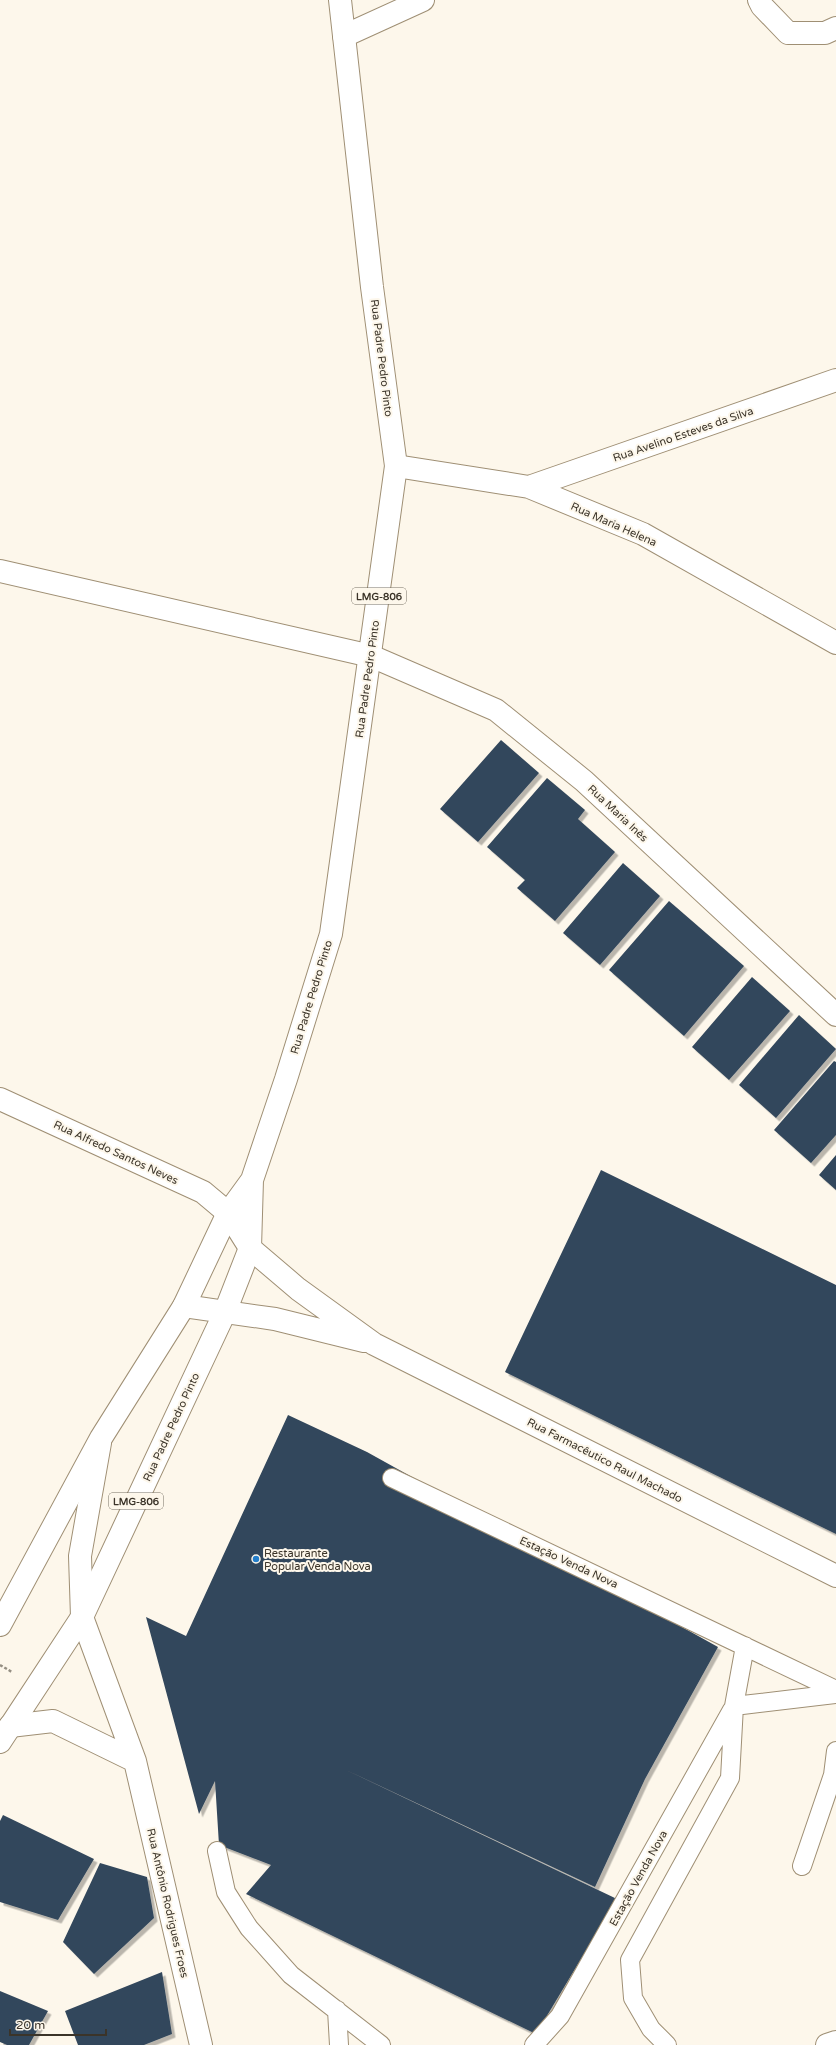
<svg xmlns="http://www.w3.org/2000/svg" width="836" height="2045" viewBox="0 0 836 2045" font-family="'Varela Round',sans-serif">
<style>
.building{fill:#33475b;filter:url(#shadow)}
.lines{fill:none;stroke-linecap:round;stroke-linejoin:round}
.lane-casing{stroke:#9f8f74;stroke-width:20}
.street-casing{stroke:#9f8f74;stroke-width:24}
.highway-casing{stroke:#9f8f74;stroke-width:24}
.path{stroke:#958f83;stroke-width:2.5;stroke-dasharray:3 2;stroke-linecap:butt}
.lane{stroke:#fff;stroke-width:18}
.street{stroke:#fff;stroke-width:22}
.highway{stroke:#fff;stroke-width:22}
.poi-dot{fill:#237ecb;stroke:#fdf7eb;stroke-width:1.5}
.labels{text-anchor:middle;stroke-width:4;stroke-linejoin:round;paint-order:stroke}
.shield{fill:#fdf7eb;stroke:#756e63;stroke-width:1}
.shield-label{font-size:10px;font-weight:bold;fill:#3b3429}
.street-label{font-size:11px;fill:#3b3429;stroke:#fdf7eb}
.poi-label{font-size:11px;fill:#3b3429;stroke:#fdf7eb;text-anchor:start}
</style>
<defs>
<filter id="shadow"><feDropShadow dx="3.5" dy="3.5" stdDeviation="0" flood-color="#0004"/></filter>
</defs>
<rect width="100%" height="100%" fill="#fdf7eb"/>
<path class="building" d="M501 740 539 773 478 842 440 809Z
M547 778 585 810 578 819 615 852 555 921 517 888 525 880 487 847Z
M623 863 660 896 600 965 563 933Z
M669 901 744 966 684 1036 609 970Z
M752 977 790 1011 729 1080 692 1047Z
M799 1015 836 1049 776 1118 739 1085Z
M834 1061 836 1062V1135L811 1163 774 1130Z
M836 1155V1190L819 1175Z
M601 1170 836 1285V1534L505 1372Z
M288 1415 367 1452 718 1647 645 1779 595 1887 344 1769 617 1899 536 2034 246 1894 271 1865 219 1845 215 1781 199 1814 146 1617 186 1636Z
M3 1815 94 1859 58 1920 0 1902V1821Z
M100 1863 147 1877 154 1918 94 1974 63 1942Z
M162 1972 172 2034 144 2045H78L65 2011Z
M0 1991 48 2011 29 2045H7L0 2042Z"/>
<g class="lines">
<defs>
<path id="lane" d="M392 1478 836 1690
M734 1706 836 1694
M217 1851 226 1892 249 1928 291 1975 381 2045
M802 1866 833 1775 836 1751
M337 2010 339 2045
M534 2045 560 2016 732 1710
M667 2045 651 2029 633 1998 630 1960 730 1778 734 1706 745 1646"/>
<path id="street" d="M759 0 762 6 788 33H825L836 28
M344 36 423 0
M396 466 529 487 643 534 836 643
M529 487 836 380
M0 571 371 656 496 710 584 781 836 1015
M0 1099 203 1192 228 1213 250 1248 298 1289 374 1344 836 1576
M184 1306 275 1319 364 1341
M100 1443 80 1556 82 1617 135 1761 201 2045
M10 1726 53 1721 135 1761
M827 2045 836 2042"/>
<path id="highway" d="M0 1625 101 1438 184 1306 228 1213 252 1180 286 1079 331 934 396 466 372 287 340 0
M0 1742 82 1617 225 1312 250 1248 252 1180"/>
</defs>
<use href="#lane" class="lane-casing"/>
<use href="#street" class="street-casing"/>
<use href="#highway" class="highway-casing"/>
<path class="path" d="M0 1665 12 1672"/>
<use href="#lane" class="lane"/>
<use href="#street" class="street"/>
<use href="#highway" class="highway"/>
</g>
<circle class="poi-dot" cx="256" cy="1559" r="4"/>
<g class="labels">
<g class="shield">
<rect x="352" y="588" width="54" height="16" rx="3"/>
<rect x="109" y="1493" width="54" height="16" rx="3"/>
</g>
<g class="shield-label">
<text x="379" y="600">LMG-806</text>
<text x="136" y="1505">LMG-806</text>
</g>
<g class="street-label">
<text transform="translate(382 358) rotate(83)" y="4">Rua Padre Pedro Pinto</text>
<text transform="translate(683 434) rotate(-19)" y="4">Rua Avelino Esteves da Silva</text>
<text transform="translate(614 524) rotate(24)" y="4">Rua Maria Helena</text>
<text transform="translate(367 679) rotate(-82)" y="4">Rua Padre Pedro Pinto</text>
<text transform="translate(618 813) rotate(43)" y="4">Rua Maria Inês</text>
<text transform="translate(311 997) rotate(-73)" y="4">Rua Padre Pedro Pinto</text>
<text transform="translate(116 1152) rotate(25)" y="4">Rua Alfredo Santos Neves</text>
<text transform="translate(171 1427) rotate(-65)" y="4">Rua Padre Pedro Pinto</text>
<text transform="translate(605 1460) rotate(27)" y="4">Rua Farmacêutico Raul Machado</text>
<text transform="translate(569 1562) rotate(25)" y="4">Estação Venda Nova</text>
<text transform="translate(638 1878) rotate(-61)" y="4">Estação Venda Nova</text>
<text transform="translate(168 1903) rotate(77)" y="4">Rua Antônio Rodrigues Froes</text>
</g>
<g class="poi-label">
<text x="264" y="1557">Restaurante<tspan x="264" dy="13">Popular Venda Nova</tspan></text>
</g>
</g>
<path d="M10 2029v6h96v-6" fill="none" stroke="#3b3429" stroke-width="2"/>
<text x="16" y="2029" font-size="12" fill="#3b3429" stroke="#fdf7eb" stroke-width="3" paint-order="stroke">20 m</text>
</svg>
